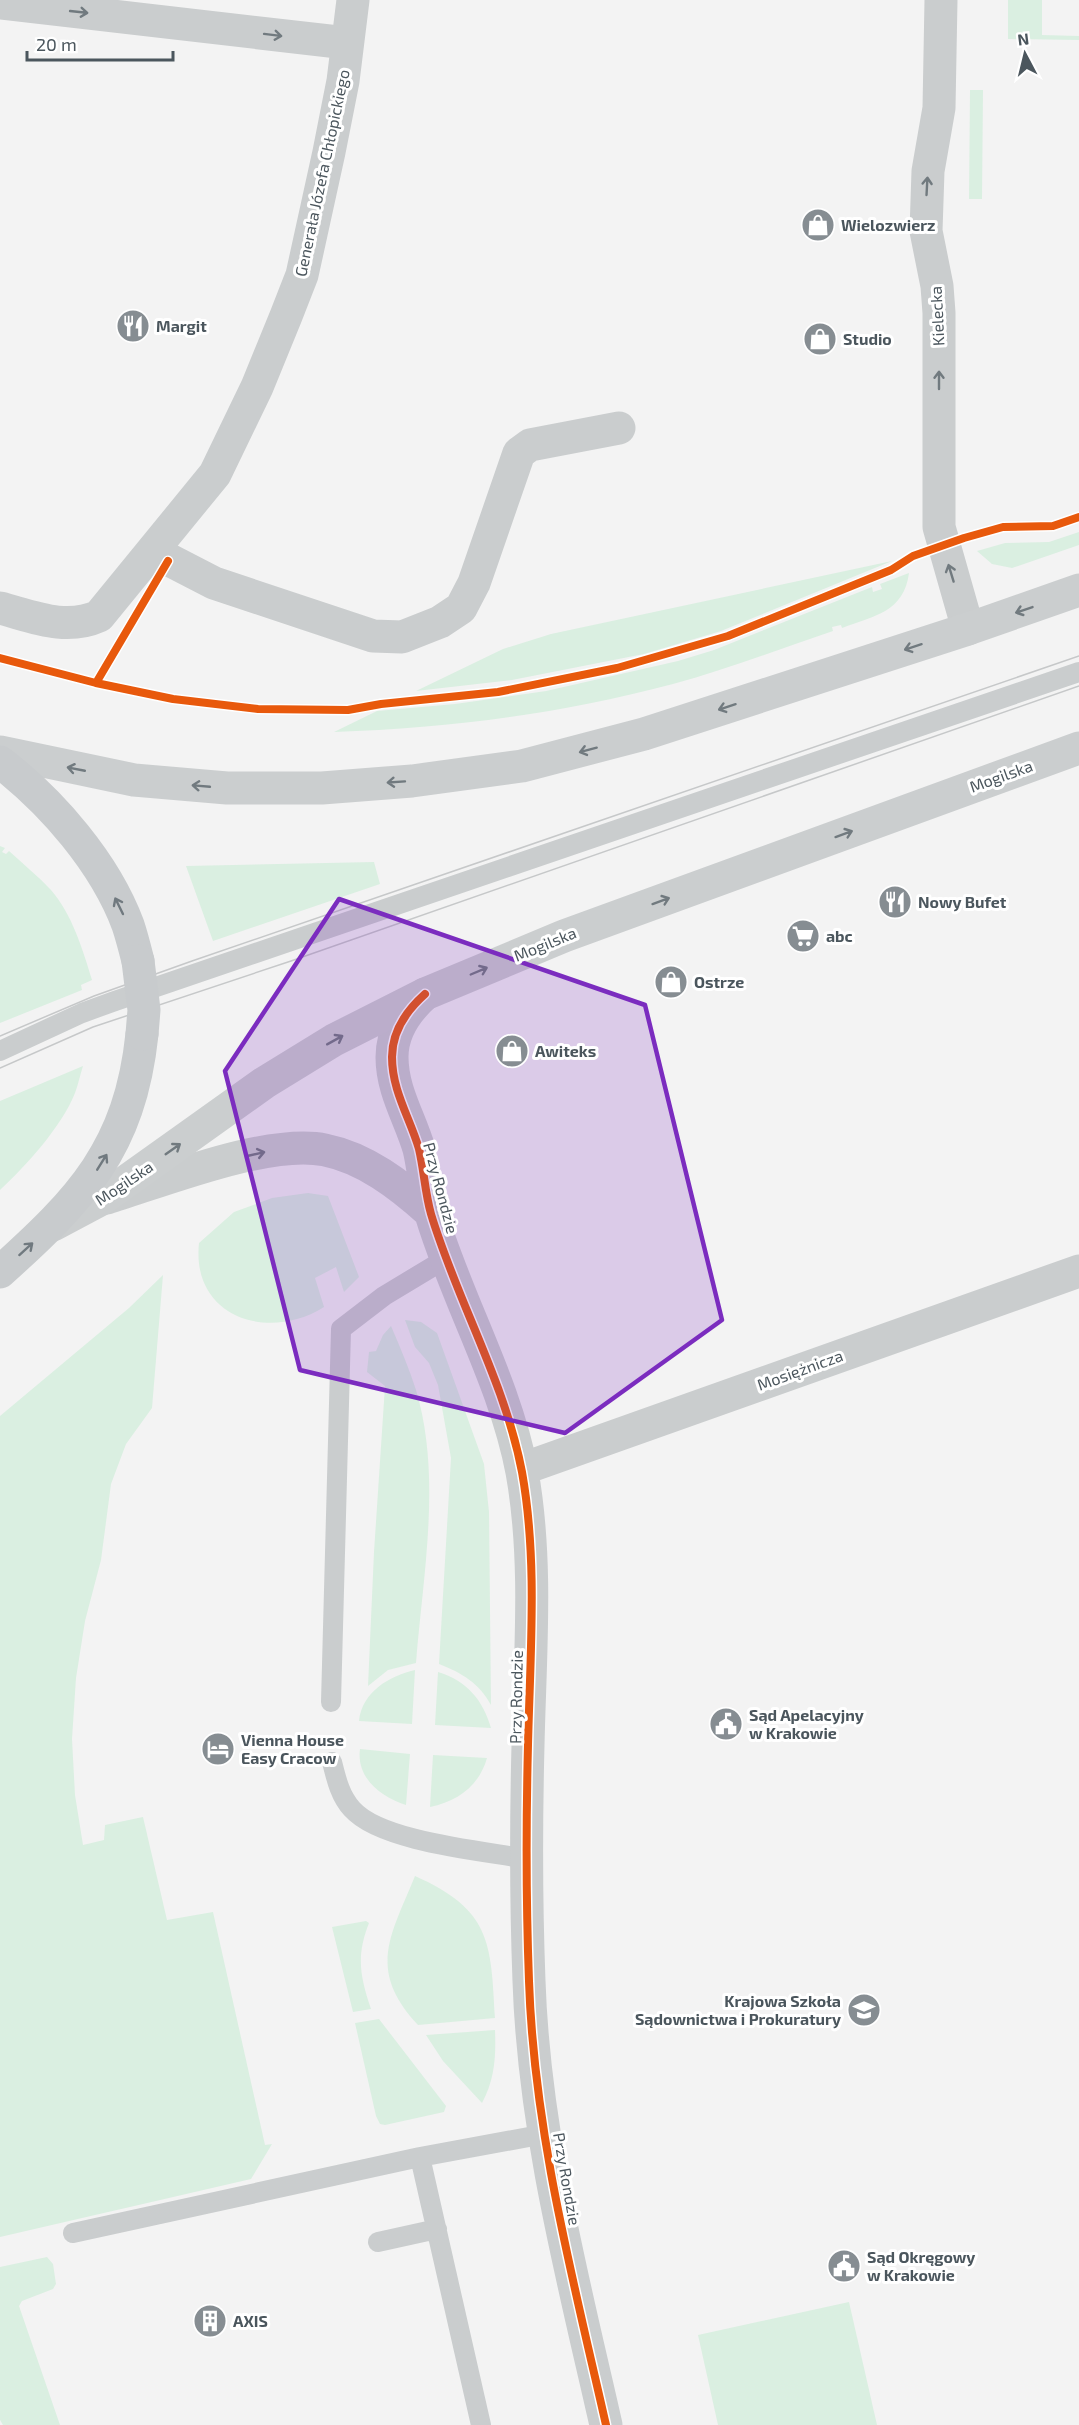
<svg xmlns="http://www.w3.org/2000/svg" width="1079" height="2425" viewBox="0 0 1079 2425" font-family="'Exo 2',sans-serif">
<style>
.green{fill:#daefe1}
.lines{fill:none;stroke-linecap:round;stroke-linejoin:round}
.lane{stroke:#cacdce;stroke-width:20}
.street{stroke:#cacdce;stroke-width:33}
.secondary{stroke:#cbcecf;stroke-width:33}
.primary{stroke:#c8cbcd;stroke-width:33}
.tram{stroke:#c6c8c9;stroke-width:1.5}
.primary-bridge{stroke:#c8cbcd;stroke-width:33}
.cycleway-casing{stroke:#fff;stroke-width:11}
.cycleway{stroke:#e8590c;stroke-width:8}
.oneway{stroke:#717a7f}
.oneway2{stroke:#70797f}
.marked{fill:#7b2cbf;fill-opacity:0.2;stroke:#7b2cbf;stroke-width:4.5;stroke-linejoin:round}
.labels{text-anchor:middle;stroke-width:6;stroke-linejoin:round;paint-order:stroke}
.street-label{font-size:16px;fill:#4b565d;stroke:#fff}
.poi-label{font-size:16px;font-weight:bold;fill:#4b565d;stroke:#fff;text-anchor:start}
</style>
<rect width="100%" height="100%" fill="#f3f3f3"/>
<path class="green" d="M1008 0H1042V35L1079 36V40L1008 39Z
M970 90H983L982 199H969Z
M1079 532V545L1012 568 992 564 977 551 1005 543 1049 542Z
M892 561 721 631 644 654 512 680 416 691 503 649 551 634Z
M909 573C904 612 874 616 842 628L841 625 832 627 833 631C780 649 727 669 673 684 560 714 451 728 334 732L377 711 455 704 546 691 678 661 714 650 872 587 873 592 882 589 880 584Z
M0 846 5 848 2 852 6 854 9 851C23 864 38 876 51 890 72 914 83 950 92 980L81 985 82 990 0 1023Z
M374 862 380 884 213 941 186 866Z
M83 1066C80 1075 78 1085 75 1093 62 1126 26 1166 0 1190V1101Z
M308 1193 328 1196 359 1277 344 1292 336 1267 315 1278 324 1307C269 1342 191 1318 199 1243L234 1212 272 1198Z
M163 1275 152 1408 126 1444 111 1484 101 1560 85 1621 76 1678 72 1739 75 1795 83 1845 104 1840 105 1825 143 1817 167 1920 213 1912 265 2145 272 2144 251 2179 0 2237V1416L129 1308Z
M405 1320 421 1322 437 1333 484 1464 489 1512 491 1705C479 1683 462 1673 439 1664L451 1458 438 1385 429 1363 415 1347Z
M391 1326C400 1347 409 1368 416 1390 442 1477 423 1574 416 1663L388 1670 368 1686 374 1552 385 1386 367 1372 369 1352 376 1351 383 1335Z
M415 1670 412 1724 359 1721C362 1692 389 1676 415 1670Z
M438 1672C467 1681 483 1700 491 1728L435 1725Z
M360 1749 410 1754 406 1805C381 1797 356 1778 360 1749Z
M433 1755 487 1758C479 1786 458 1801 430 1807Z
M415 1876C491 1910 491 1942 495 2018L418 2025C367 1970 390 1937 415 1876Z
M366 1921 369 1923C356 1956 360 1976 371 2009L353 2012 332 1927Z
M379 2019 446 2106 444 2112 385 2125 380 2124 376 2116 355 2023Z
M495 2030C496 2056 495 2079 482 2103L443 2061 426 2035Z
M47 2257 53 2264 56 2284 53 2289 22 2301 19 2306 60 2425H3L0 2420V2267Z
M849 2302 877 2425H718L698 2335Z"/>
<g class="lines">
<path class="lane" d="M0 1051 82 1013 115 1001 1079 672
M331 1702 341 1329 384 1296 447 1258
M332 1762C336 1778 340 1796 352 1809 381 1842 484 1851 528 1859
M420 2157 481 2425
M73 2233 420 2157 545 2134
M378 2242 437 2229"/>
<path class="street" d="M941 0 939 108 928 171 926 231 937 286 939 313V527L968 629
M0 3 347 43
M152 551 214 583 373 636 402 637 440 622 461 608 474 583 519 453 530 445 619 428
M0 608C34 617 66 631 99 616L215 474 257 387 286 316 302 275 329 152 343 81 353 0
M425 994C406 1011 392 1031 392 1057 392 1091 410 1118 419 1149 424 1170 425 1193 431 1214 457 1301 505 1382 522 1472 538 1561 530 1655 528 1745 526 1824 526 1903 529 1981 534 2132 573 2279 606 2425
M107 1198C162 1181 270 1138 325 1150 365 1158 400 1185 430 1212
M522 1469 1079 1271"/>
<path class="secondary" d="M0 752 134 780 227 788H322L412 781 522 766 644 734 968 629 1079 590
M53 1225 100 1200 264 1083 334 1040 425 994 564 936 1079 748"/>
<path class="primary" d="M0 762C52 802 105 863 128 925 132 937 135 949 138 961
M0 1272C81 1199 130 1149 142 1034"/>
<path class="tram" d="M0 1036 94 996 192 961 1079 656
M0 1068 93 1027 291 961 1079 686"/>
<path class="primary-bridge" d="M138 961 144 1010 142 1034"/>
<defs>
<path id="cycleway" d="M0 658 96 683 173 699 258 709 348 710 381 704 498 692 617 668 728 636 891 570 913 556 964 538 1003 527 1053 526 1079 517
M96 683 168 561
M425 994C406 1011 392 1031 392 1057 392 1091 410 1118 419 1149 424 1170 425 1193 431 1214 457 1301 505 1382 522 1472 538 1561 530 1655 528 1745 526 1824 526 1903 529 1981 534 2132 573 2279 606 2425"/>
</defs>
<use href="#cycleway" class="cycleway-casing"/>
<use href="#cycleway" class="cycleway"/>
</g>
<defs><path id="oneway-shaft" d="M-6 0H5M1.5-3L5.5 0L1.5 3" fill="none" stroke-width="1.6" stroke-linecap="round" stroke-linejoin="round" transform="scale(1.5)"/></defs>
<g class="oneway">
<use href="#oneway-shaft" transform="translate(79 12) rotate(6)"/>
<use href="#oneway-shaft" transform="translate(273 35) rotate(7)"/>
<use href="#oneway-shaft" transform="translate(927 186) rotate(-87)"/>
<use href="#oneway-shaft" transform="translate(939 380) rotate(-90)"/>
<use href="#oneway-shaft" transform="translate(951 573) rotate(-107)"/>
<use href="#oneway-shaft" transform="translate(1024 610) rotate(161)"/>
<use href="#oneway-shaft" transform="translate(913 647) rotate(162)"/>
<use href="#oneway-shaft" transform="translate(727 707) rotate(162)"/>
<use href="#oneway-shaft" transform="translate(588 750) rotate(165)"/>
<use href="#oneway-shaft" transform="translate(76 769) rotate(-169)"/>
<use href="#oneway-shaft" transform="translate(396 782) rotate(176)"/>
<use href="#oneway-shaft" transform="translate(201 786) rotate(-175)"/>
<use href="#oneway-shaft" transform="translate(844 834) rotate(-20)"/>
<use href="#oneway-shaft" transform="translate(661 901) rotate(-20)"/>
<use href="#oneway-shaft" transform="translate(479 971) rotate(-23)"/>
<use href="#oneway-shaft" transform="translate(335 1040) rotate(-29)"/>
<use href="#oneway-shaft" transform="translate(173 1149) rotate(-35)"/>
<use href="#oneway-shaft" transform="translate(256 1154) rotate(-13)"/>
</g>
<g class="oneway2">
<use href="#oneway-shaft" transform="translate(119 906) rotate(-116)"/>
<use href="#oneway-shaft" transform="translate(102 1162) rotate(-58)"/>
<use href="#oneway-shaft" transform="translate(26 1249) rotate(-42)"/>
</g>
<path class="marked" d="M339 899 645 1005 722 1320 565 1433 300 1370 225 1071Z"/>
<defs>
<symbol id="shop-disc" viewBox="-11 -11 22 22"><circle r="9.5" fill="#868d92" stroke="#fff"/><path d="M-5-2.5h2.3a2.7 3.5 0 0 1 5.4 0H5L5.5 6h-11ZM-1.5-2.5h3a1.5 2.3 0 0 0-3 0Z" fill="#fff"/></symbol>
<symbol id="restaurant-disc" viewBox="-11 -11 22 22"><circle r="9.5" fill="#868d92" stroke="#fff"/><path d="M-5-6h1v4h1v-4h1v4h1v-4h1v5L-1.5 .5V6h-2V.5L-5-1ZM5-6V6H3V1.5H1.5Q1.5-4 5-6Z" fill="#fff"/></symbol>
<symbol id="supermarket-disc" viewBox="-11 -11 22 22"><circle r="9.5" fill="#868d92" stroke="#fff"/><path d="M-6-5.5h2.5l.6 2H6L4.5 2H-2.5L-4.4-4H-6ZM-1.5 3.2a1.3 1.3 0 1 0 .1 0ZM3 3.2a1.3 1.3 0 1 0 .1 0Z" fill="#fff"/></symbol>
<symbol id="civic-disc" viewBox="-11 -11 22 22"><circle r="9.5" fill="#868d92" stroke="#fff"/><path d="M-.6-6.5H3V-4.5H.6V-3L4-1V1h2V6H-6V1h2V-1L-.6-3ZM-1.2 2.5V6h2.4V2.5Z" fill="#fff"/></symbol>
<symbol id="hotel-disc" viewBox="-11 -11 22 22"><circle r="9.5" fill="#868d92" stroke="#fff"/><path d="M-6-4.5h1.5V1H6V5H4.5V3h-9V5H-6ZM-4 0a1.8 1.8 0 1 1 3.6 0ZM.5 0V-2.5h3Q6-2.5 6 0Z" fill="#fff"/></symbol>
<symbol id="university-disc" viewBox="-11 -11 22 22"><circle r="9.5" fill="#868d92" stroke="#fff"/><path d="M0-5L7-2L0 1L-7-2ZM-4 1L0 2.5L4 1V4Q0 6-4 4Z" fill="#fff"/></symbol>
<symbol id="building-disc" viewBox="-11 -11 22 22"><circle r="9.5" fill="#868d92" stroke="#fff"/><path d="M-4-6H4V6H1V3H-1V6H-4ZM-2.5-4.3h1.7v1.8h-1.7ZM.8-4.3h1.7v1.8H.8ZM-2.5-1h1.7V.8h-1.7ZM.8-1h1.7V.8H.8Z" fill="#fff"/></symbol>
</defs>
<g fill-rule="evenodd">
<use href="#shop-disc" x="799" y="206" width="38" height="38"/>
<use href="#restaurant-disc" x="114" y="307" width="38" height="38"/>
<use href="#shop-disc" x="801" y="320" width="38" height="38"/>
<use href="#restaurant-disc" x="876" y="883" width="38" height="38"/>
<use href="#supermarket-disc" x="784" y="917" width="38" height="38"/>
<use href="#shop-disc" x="652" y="963" width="38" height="38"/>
<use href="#shop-disc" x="493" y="1032" width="38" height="38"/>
<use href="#civic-disc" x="707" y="1705" width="38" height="38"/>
<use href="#hotel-disc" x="199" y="1730" width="38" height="38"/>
<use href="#university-disc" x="845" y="1991" width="38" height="38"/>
<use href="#civic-disc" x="825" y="2247" width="38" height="38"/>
<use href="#building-disc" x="191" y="2302" width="38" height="38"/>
</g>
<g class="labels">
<g class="street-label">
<text transform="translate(322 173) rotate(-78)" y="6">Generała Józefa Chłopickiego</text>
<text transform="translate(937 316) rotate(-93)" y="6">Kielecka</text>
<text transform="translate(1001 776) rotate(-20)" y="6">Mogilska</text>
<text transform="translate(545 944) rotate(-22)" y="6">Mogilska</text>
<text transform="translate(124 1183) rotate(-34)" y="6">Mogilska</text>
<text transform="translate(441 1188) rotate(75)" y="6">Przy Rondzie</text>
<text transform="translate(800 1370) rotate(-20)" y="6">Mosiężnicza</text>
<text transform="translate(516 1697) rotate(-89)" y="6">Przy Rondzie</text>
<text transform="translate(567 2179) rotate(80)" y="6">Przy Rondzie</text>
</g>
<g class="poi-label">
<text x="841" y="231">Wielozwierz</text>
<text x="156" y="332">Margit</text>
<text x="843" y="345">Studio</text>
<text x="918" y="908">Nowy Bufet</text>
<text x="826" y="942">abc</text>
<text x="694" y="988">Ostrze</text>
<text x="535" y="1057">Awiteks</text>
<text x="749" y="1721">Sąd Apelacyjny<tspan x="749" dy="18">w Krakowie</tspan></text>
<text x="241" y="1746">Vienna House<tspan x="241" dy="18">Easy Cracow</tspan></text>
<text x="841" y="2007" text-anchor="end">Krajowa Szkoła<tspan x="841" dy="18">Sądownictwa i Prokuratury</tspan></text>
<text x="867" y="2263">Sąd Okręgowy<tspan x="867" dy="18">w Krakowie</tspan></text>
<text x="233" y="2327">AXIS</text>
</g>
</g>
<g transform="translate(1025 54) rotate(353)" stroke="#ffffff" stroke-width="4.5" paint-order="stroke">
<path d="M0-4.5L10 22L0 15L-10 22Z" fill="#4b565d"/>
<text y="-9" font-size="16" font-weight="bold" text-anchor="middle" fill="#4b565d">N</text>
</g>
<path d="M27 51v9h146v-9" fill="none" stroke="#4b565d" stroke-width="3"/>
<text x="36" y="51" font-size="18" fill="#4b565d" stroke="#ffffff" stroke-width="4.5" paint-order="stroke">20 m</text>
</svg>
